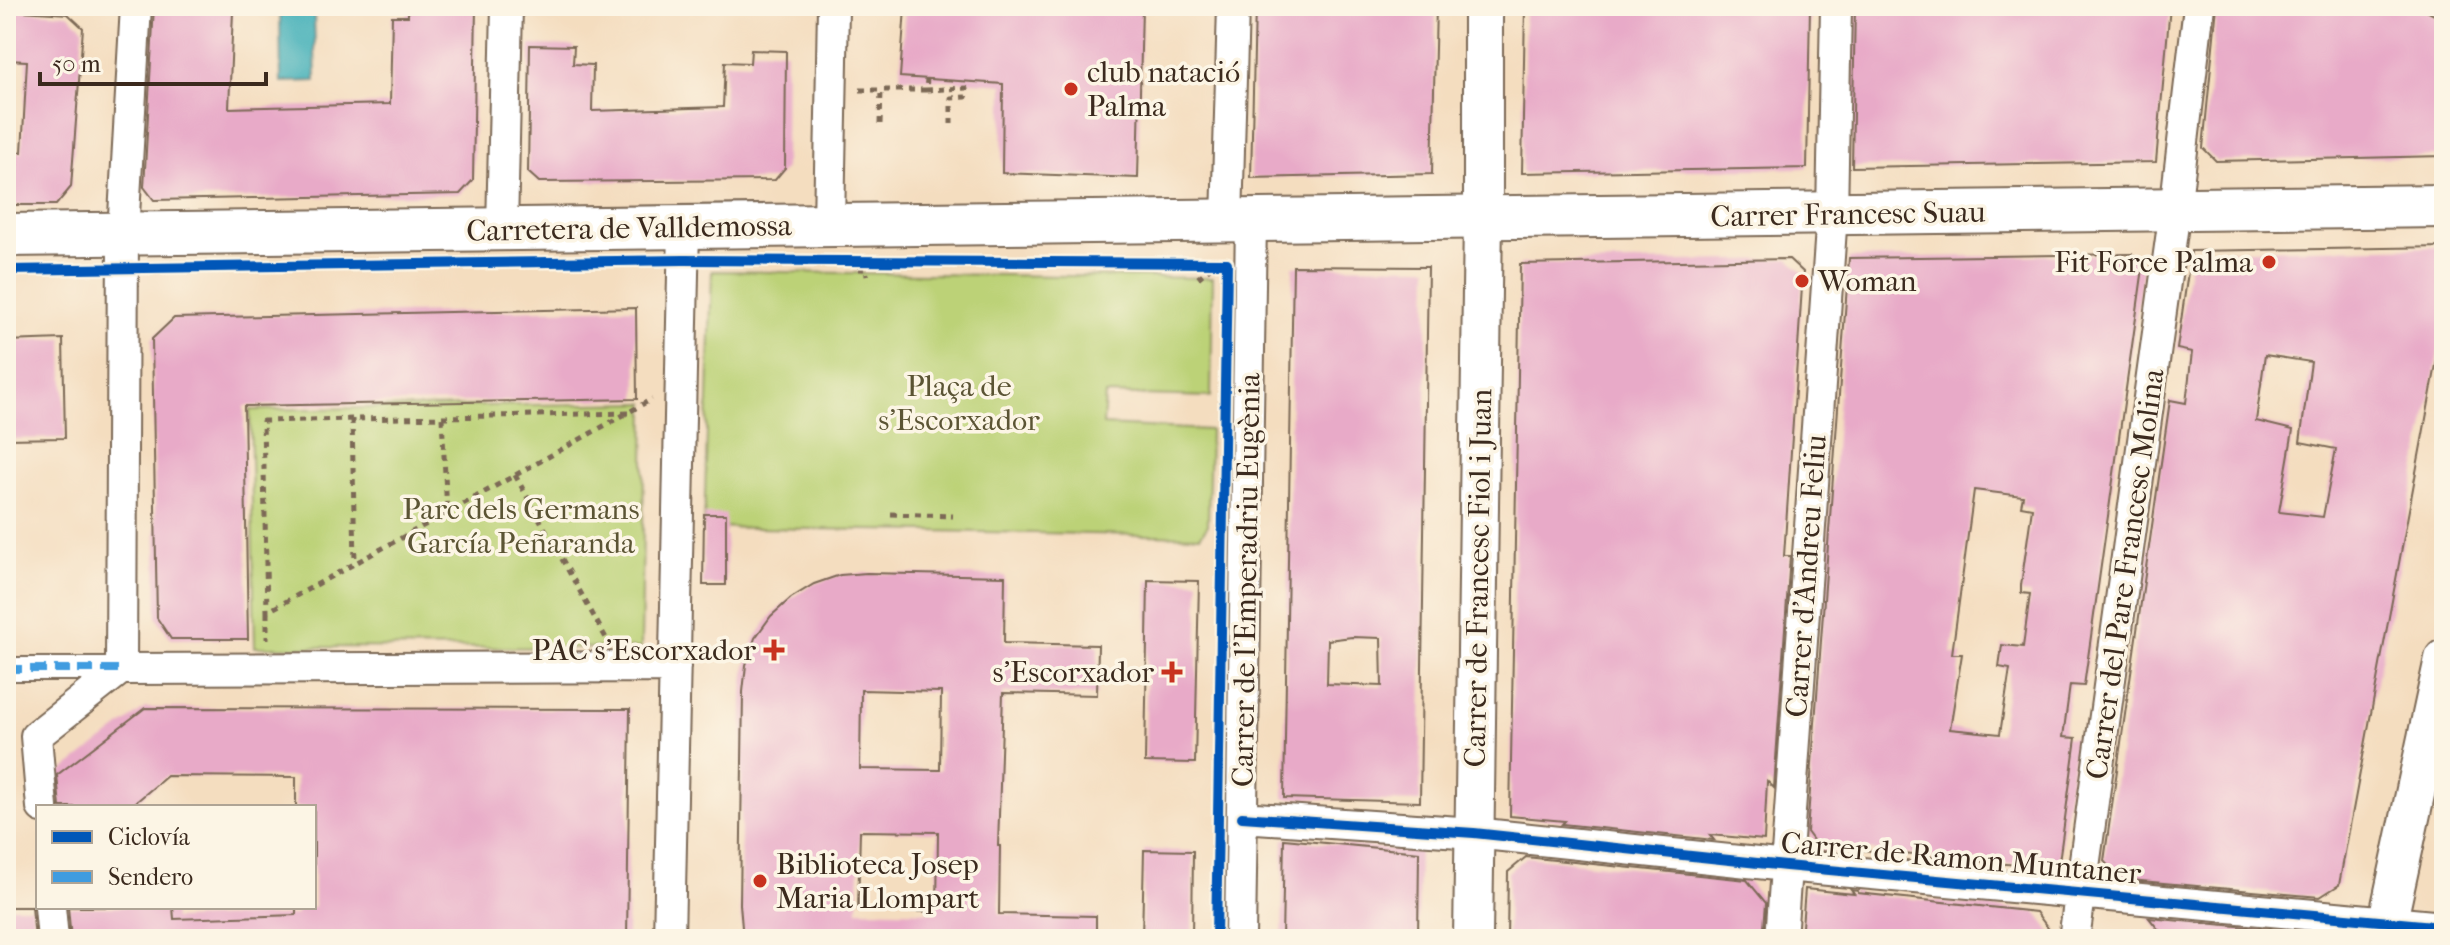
<svg xmlns="http://www.w3.org/2000/svg" width="2450" height="945" viewBox="0 0 2450 945" font-family="'IM FELL French Canon',serif">
<style>
.green{fill:#bcd277;stroke:#7c7e4a;stroke-width:2}
.water{fill:#3eaeb8;stroke:#3c6c6b;stroke-width:2}
.building{fill:#e8aac8;fill-rule:evenodd}
.lines{fill:none;stroke-linecap:round;stroke-linejoin:round}
.pedestrian-casing{stroke:#7c6956;stroke-width:26}
.minor-casing{stroke:#7c6956;stroke-width:34}
.tertiary-casing{stroke:#7c6956;stroke-width:42}
.secondary-casing{stroke:#7c6956;stroke-width:46}
.path{stroke:#7c6956;stroke-width:5;stroke-dasharray:6 6;stroke-linecap:butt}
.pedestrian{stroke:#fff;stroke-width:22}
.minor{stroke:#fff;stroke-width:30}
.tertiary{stroke:#fff;stroke-width:38}
.secondary{stroke:#fff;stroke-width:42}
.quiet{stroke:#3f9ce0;stroke-width:8;stroke-dasharray:16 8;stroke-linecap:butt}
.cycleway-casing{stroke:#fcf5e5;stroke-width:15}
.cycleway{stroke:#0057b8;stroke-width:10}
.poi-dot{fill:#c8321e;stroke:#fcf5e5;stroke-width:3}
.labels{text-anchor:middle;stroke-width:7;stroke-linejoin:round;paint-order:stroke}
.poi-label{font-size:30px;fill:#3b2a1e;stroke:#fcf5e5;text-anchor:start}
.street-label{font-size:30px;fill:#3b2a1e;stroke:#fcf5e5}
.park-label{font-size:30px;fill:#5b5434;stroke:#fcf5e5}
</style>
<rect width="100%" height="100%" fill="#fcf5e5"/>
<filter id="ink" filterUnits="userSpaceOnUse"><feTurbulence type="fractalNoise" baseFrequency=".0125" numOctaves="2"/><feDisplacementMap in="SourceGraphic" scale="16" xChannelSelector="R" yChannelSelector="G"/><feConvolveMatrix kernelMatrix="1 2 1 2 8 2 1 2 1" color-interpolation-filters="sRGB"/></filter>
<filter id="wash" filterUnits="userSpaceOnUse"><feTurbulence type="fractalNoise" baseFrequency=".006" numOctaves="4" result="noise"/><feDisplacementMap in="SourceGraphic" scale="32" xChannelSelector="R" yChannelSelector="G"/><feGaussianBlur stdDeviation="1.8" result="paint"/><feColorMatrix in="noise" values="0 0 0 0 0 0 0 0 0 0 0 0 0 0 0 0 0 1.4 0 .05"/><feComposite in="paint" operator="in"/></filter>
<g filter="url(#wash)">
<rect width="100%" height="100%" fill="#f4ddbf"/>
<path class="green" d="M712 271 1213 278 1211 397 1105 394 1103 425 1210 430 1208 525 1200 536 704 527Z
M645 403 641 648 255 647 250 410Z"/>
<path class="water" d="M280 13 314 14 316 81 281 82Z"/>
<g id="blocks">
<path class="building" d="M154 6H222L221 11H233L229 108 390 104 392 16H408V6H476L473 180 460 194 154 200 144 187Z
M923 6H1142L1138 178 1002 173 1003 84 900 77 905 8H923Z
M1255 6H1436L1432 174 1251 178Z
M1525 6H1810L1807 168 1522 173Z
M1855 6H2170L2156 162 1852 167Z
M2217 6H2417L2444 20V156L2216 161 2203 148Z
M6 10 68 14 83 28 71 187 56 205H6V152H22L27 61 6 60Z
M530 45 574 46 573 64 593 65 592 111 723 107 725 62 750 63 751 50 786 51 785 168 775 180 539 182 528 172Z
M2444 247V322L2339 885 2320 897 2119 879 2104 861 2170 400 2186 403 2192 352 2177 349 2191 251ZM2265 355 2311 362 2300 442 2336 449 2323 517 2279 512 2293 430 2256 421Z
M2132 254 2143 268 2084 686 2070 685 2063 737 2076 738 2058 869 1862 850V855L1821 851 1807 832 1849 258ZM1974 490 2023 496 2021 506 2032 508 2021 585V593L2030 594 2023 647 2002 645 1999 667 2010 669 2000 734 1950 729 1962 654H1952Z
M1789 259 1803 272 1784 556H1790L1774 788 1767 781 1764 840 1710 835 1714 840 1562 824 1565 821 1510 816 1520 264Z
M1293 266 1428 267 1420 802 1284 798ZM1352 637 1381 638 1382 686 1327 684 1328 640Z
M636 308 637 399 244 406 248 639H171L157 618 152 339 174 318Z
M63 339 65 438 6 439V341Z
M704 514H726V585H703Z
M867 573 1005 576 1004 643 1098 645 1097 695 1003 693 998 846H1000L999 914 1096 916V939H743L740 904 743 692 746 665 755 638 771 616 791 598 814 584 840 575ZM861 690 941 692 940 770 860 769ZM860 831 938 832 937 912 858 910Z
M1148 580 1199 581 1195 763 1145 762Z
M145 708 630 709 627 939H71L68 907H173L174 919 296 915V907H314V807H296V777L167 776 130 807H60L57 775Z
M1284 839 1419 852 1418 939H1282Z
M1144 850 1193 851 1192 939H1142Z
M1526 857 1747 880 1766 903 1763 939H1507L1508 872Z
M1805 889 1854 894 1851 890 1858 891V893L2036 912 2056 939H1801Z
M6 907H32L35 939H6Z
M2149 918 2270 929 2254 939H2166Z"/>
</g>
</g>
<g filter="url(#ink)">
<use href="#blocks" fill-opacity="0" stroke="#7c6956" stroke-width="2"/>
<g class="lines">
<defs>
<path id="pedestrian" d="M6 669H121"/>
<path id="minor" d="M1227 221 1233 6
M829 225 833 6
M502 229 507 6
M121 669 123 233 136 6
M121 669 675 667
M42 807 36 736 121 669
M1242 817 1474 833 1786 866 2444 927
M50 907 53 939
M669 939 684 227
M1240 939 1251 220
M1781 939 1832 214 1836 6
M2074 939 2175 210 2199 6"/>
<path id="tertiary" d="M1473 939 1483 218V6
M2384 939 2444 659"/>
<path id="secondary" d="M6 235 2444 206"/>
</defs>
<use href="#pedestrian" class="pedestrian-casing"/>
<use href="#minor" class="minor-casing"/>
<use href="#tertiary" class="tertiary-casing"/>
<use href="#secondary" class="secondary-casing"/>
<path class="path" d="M860 90H926L927 79
M926 90 966 88V97L951 98V124
M880 124 881 90
M858 258 857 269H866L867 275
M1198 278 1222 258
M628 413 263 421 267 612C395 541 524 471 652 399
M442 418 447 512
M352 419 355 563
M515 475 606 638
M891 514 953 516
M267 612V639"/>
<use href="#pedestrian" class="pedestrian"/>
<use href="#minor" class="minor"/>
<use href="#tertiary" class="tertiary"/>
<use href="#secondary" class="secondary"/>
<path class="quiet" d="M6 669H121"/>
<defs>
<path id="cycleway" d="M6 270 683 260 1227 263 1216 939
M1242 817 1474 833 1786 866 2444 927"/>
</defs>
<use href="#cycleway" class="cycleway-casing"/>
<use href="#cycleway" class="cycleway"/>
</g>
</g>
<g class="poi-dot">
<circle cx="1071" cy="89" r="8"/>
<circle cx="2269" cy="262" r="8"/>
<circle cx="1802" cy="281" r="8"/>
<path d="M770 638h8v8h8v8h-8v8h-8v-8h-8v-8h8z"/>
<path d="M1168 660h8v8h8v8h-8v8h-8v-8h-8v-8h8z"/>
<circle cx="760" cy="881" r="8"/>
</g>
<g class="labels">
<g class="poi-label">
<text x="1087" y="82">club natació<tspan x="1087" dy="34">Palma</tspan></text>
<text x="2253" y="272" text-anchor="end">Fit Force Palma</text>
<text x="1818" y="291">Woman</text>
<text x="756" y="660" text-anchor="end">PAC s'Escorxador</text>
<text x="1154" y="682" text-anchor="end">s'Escorxador</text>
<text x="776" y="874">Biblioteca Josep<tspan x="776" dy="34">Maria Llompart</tspan></text>
</g>
<g class="street-label">
<text transform="translate(1848 214) rotate(-1)" y="10">Carrer Francesc Suau</text>
<text transform="translate(629 228) rotate(-1)" y="10">Carretera de Valldemossa</text>
<text transform="translate(2125 574) rotate(-82)" y="10">Carrer del Pare Francesc Molina</text>
<text transform="translate(1806 576) rotate(-86)" y="10">Carrer d'Andreu Feliu</text>
<text transform="translate(1478 578) rotate(-89)" y="10">Carrer de Francesc Fiol i Juan</text>
<text transform="translate(1246 580) rotate(-89)" y="10">Carrer de l'Emperadriu Eugènia</text>
<text transform="translate(1961 858) rotate(5)" y="10">Carrer de Ramon Muntaner</text>
</g>
<g class="park-label">
<text x="959" y="396">Plaça de<tspan x="959" dy="34">s'Escorxador</tspan></text>
<text x="521" y="519">Parc dels Germans<tspan x="521" dy="34">García Peñaranda</tspan></text>
</g>
</g>
<rect width="2450" height="945" fill="none" stroke="#fcf5e5" stroke-width="32"/>
<rect x="36" y="805" width="280" height="104" fill="#fcf5e5" stroke="#afa495" stroke-width="2"/>
<rect x="52" y="831" width="40" height="12" fill="#0057b8" stroke="#afa495" stroke-width="2"/>
<text x="108" y="845" font-size="24" fill="#3b2a1e">Ciclovía</text>
<rect x="52" y="871" width="40" height="12" fill="#3f9ce0" stroke="#afa495" stroke-width="2"/>
<text x="108" y="885" font-size="24" fill="#3b2a1e">Sendero</text>
<path d="M40 72v12h226v-12" fill="none" stroke="#3b2a1e" stroke-width="4"/>
<text x="52" y="72" font-size="24" fill="#3b2a1e" stroke="#fcf5e5" stroke-width="6" paint-order="stroke">50 m</text>
</svg>
